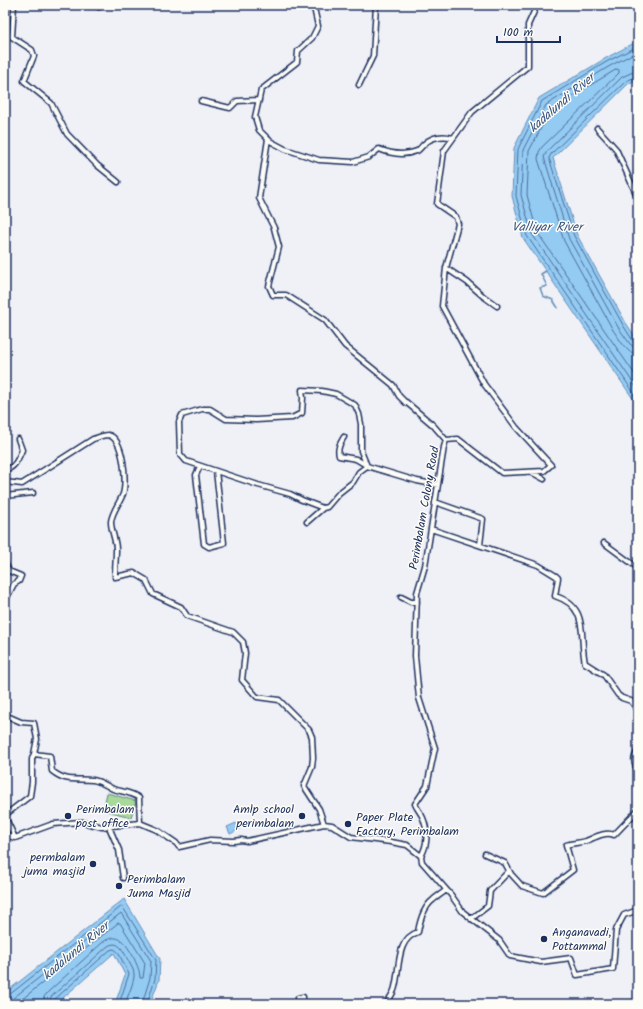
<svg xmlns="http://www.w3.org/2000/svg" width="643" height="1009" viewBox="0 0 643 1009" font-family="Kalam,sans-serif">
<style>
.green{fill:#a7d99b;stroke:#61847c}
.water{fill:#94cbf3;stroke:#648db7}
.lines{fill:none;stroke-linecap:round;stroke-linejoin:round}
.shore{stroke:#4b6d9a;stroke-width:1}
.stream{stroke:#648db7;stroke-width:1.5}
.street-casing{stroke:#1b2f5e;stroke-width:7}
.street{stroke:#fdfcf7;stroke-width:4}
.poi-dot{fill:#1b2f5e;stroke:#fdfcf7;stroke-width:1.5}
.labels{text-anchor:middle;stroke-width:3;stroke-linejoin:round;paint-order:stroke}
.street-label{font-size:12px;fill:#1b2f5e;stroke:#fdfcf7}
.poi-label{font-size:12px;fill:#1b2f5e;stroke:#fdfcf7;text-anchor:start}
.water-label{font-size:13px;font-style:italic;fill:#395683;stroke:#fdfcf7}
</style>
<rect width="100%" height="100%" fill="#f0f1f7"/>
<filter id="ink" filterUnits="userSpaceOnUse"><feTurbulence type="fractalNoise" baseFrequency=".025" numOctaves="2"/><feDisplacementMap in="SourceGraphic" scale="8" xChannelSelector="R" yChannelSelector="G"/><feConvolveMatrix kernelMatrix="1 2 1 2 8 2 1 2 1" color-interpolation-filters="sRGB"/></filter>
<g filter="url(#ink)">
<path class="green" d="M107 793 136 801 131 817 103 810Z"/>
<path class="water" d="M638 41V79L628 84 553 158 577 235 626 323 638 341V406L523 238 512 196 514 148 539 98 606 58Z
M236 823 240 829 230 834 227 827Z
M124 899 160 959 159 980 150 1004H115L125 975 114 953 56 1004H5V993Z"/>
<g class="lines">
<path class="shore" d="M638 46 608 61 542 101 518 149 516 196 527 236 638 399
M638 51 610 66 546 105 523 150 521 195 532 234 638 390
M638 71 633 72 622 77 547 151 544 157 569 239 618 327 630 344 634 347H638
M638 76 626 81 551 154 549 158 574 236 623 325 633 341 638 342
M638 353 630 352 624 346 613 330 564 241 538 159 539 152 542 147 619 73V70L617 69 551 109 529 151 527 195 537 232 638 379
M5 996 9 995 122 906 156 960 155 979 147 1004
M5 1001 12 999 121 913 151 961 150 978 142 1004
M16 1004 118 923H120L145 963 143 978H140C140 970 136 963 133 956 126 944 119 931 103 942L48 992 44 997 43 1004
M49 1004 50 999 52 996 108 946C120 939 124 953 129 962 131 966 134 970 134 974 135 981 127 997 125 1004
M54 1004 55 999 110 950 114 949 118 952 129 974 119 1004"/>
<path class="stream" d="M546 271 541 274 547 286 540 288 543 296 553 300 558 308"/>
<defs>
<path id="street" d="M14 5 12 37 32 50 34 56 24 81 51 103 67 134 97 165 118 182
M94 5 99 7
M311 5 314 8 318 26 312 38 298 51 297 62 261 90 255 117 259 130 270 141 285 149 319 160 353 162 369 157 379 149C391 154 404 156 417 151 420 149 421 147 424 144 433 136 442 135 453 138
M537 5 528 25V66L472 112 444 151 437 204 456 217 458 224 446 268 442 306 484 384 516 427 551 465 544 471 502 473 458 439 446 440 444 447 425 566 417 593 415 656 419 698 435 748 427 786 415 804C417 809 421 813 423 818 428 830 428 845 421 856L422 862 451 895 463 912 499 940 510 956 541 962 571 958 577 975 613 969 616 930 624 915 638 910
M359 85 373 56 376 5
M201 101 230 108 237 101 259 100
M597 128 616 149 638 198
M268 139 259 198 274 228 279 247 269 286 273 295H286L325 320 345 346 393 385 399 396 406 403
M446 268 467 282 483 296 497 306
M406 402 433 425 446 440
M344 437C340 444 337 448 339 456L356 459 366 465
M200 466 196 475 204 544 209 547 224 543 216 471
M367 466 361 451V424L359 414 355 405 336 394 322 391 302 390 303 398 302 413 292 418 256 420 226 419 210 409H202L182 415 179 422 180 454 186 461 258 485 290 494 302 500 323 508 327 507 339 493 353 482 359 472 367 466 417 481 438 485
M5 470C15 468 18 459 22 450L18 439
M531 472 544 479
M5 482 22 484 93 439C97 438 103 435 108 435 124 438 127 482 123 494 120 502 111 514 111 522 111 531 116 540 116 549 116 558 115 567 115 577L134 573 146 580 153 594 181 607 187 616 233 632 243 642 245 653 242 680 257 697 279 700 309 730 312 737 313 758 312 767 304 786 319 809 324 824
M5 496 33 493
M435 502 483 519 480 545
M307 522 323 508
M431 529 538 565 556 576 558 578 555 596C590 607 579 636 585 663L604 675 618 695 622 698 631 701 638 710
M604 543 638 568
M5 563 9 571 21 576 19 581 14 584 5 601
M401 597 411 602H417
M5 715 21 722 34 723 37 739 34 754 50 756 52 771C67 783 76 778 93 780 100 781 107 786 113 789 122 792 131 792 139 798L140 823
M638 750C632 761 634 762 638 772
M5 815 30 796 32 782V759L34 754
M5 820 8 823 15 838
M109 827 119 850 123 878
M5 835 15 838 53 824 82 822 102 827 140 823 157 830 176 843 179 847 210 840 234 841 241 840 247 841 324 824 332 825 351 837 391 842 407 845 421 856
M485 854 505 863 511 874 522 886 543 893 573 870 566 845C572 843 579 843 586 841 594 838 605 831 614 835L638 810
M471 919 488 906 490 891 509 871
M298 998 303 997V1004
M386 1004C389 999 394 993 395 987 400 968 396 939 418 932 420 920 424 907 433 900 437 896 442 894 446 890"/>
</defs>
<use href="#street" class="street-casing"/>
<use href="#street" class="street"/>
</g>
</g>
<g class="poi-dot">
<circle cx="68" cy="816" r="4"/>
<circle cx="302" cy="816" r="4"/>
<circle cx="348" cy="824" r="4"/>
<circle cx="93" cy="864" r="4"/>
<circle cx="119" cy="886" r="4"/>
<circle cx="544" cy="939" r="4"/>
</g>
<g class="labels">
<g class="street-label">
<text transform="translate(424 508) rotate(-80)" y="4">Perimbalam Colony Road</text>
</g>
<g class="poi-label">
<text x="76" y="813">Perimbalam<tspan x="76" dy="14">post office</tspan></text>
<text x="294" y="813" text-anchor="end">Amlp school<tspan x="294" dy="14">perimbalam</tspan></text>
<text x="356" y="821">Paper Plate<tspan x="356" dy="14">Factory, Perimbalam</tspan></text>
<text x="85" y="861" text-anchor="end">permbalam<tspan x="85" dy="14">juma masjid</tspan></text>
<text x="127" y="883">Perimbalam<tspan x="127" dy="14">Juma Masjid</tspan></text>
<text x="552" y="936">Anganavadi,<tspan x="552" dy="14">Pottammal</tspan></text>
</g>
<g class="water-label">
<text transform="translate(561 102) rotate(-41)" y="5">kadalundi River</text>
<text x="547" y="231">Valliyar River</text>
<text transform="translate(75 950) rotate(-40)" y="5">kadalundi River</text>
</g>
</g>
<rect width="643" height="1009" fill="none" stroke="#fdfcf7" stroke-width="20"/>
<rect x="10" y="10" width="623" height="989" fill="none" stroke="#1b2f5e" stroke-width="1.5" filter="url(#ink)"/>
<path d="M497 36v6h63v-6" fill="none" stroke="#1b2f5e" stroke-width="2"/>
<text x="503" y="36" font-size="12" fill="#1b2f5e" stroke="#fdfcf7" stroke-width="3" paint-order="stroke">100 m</text>
</svg>
